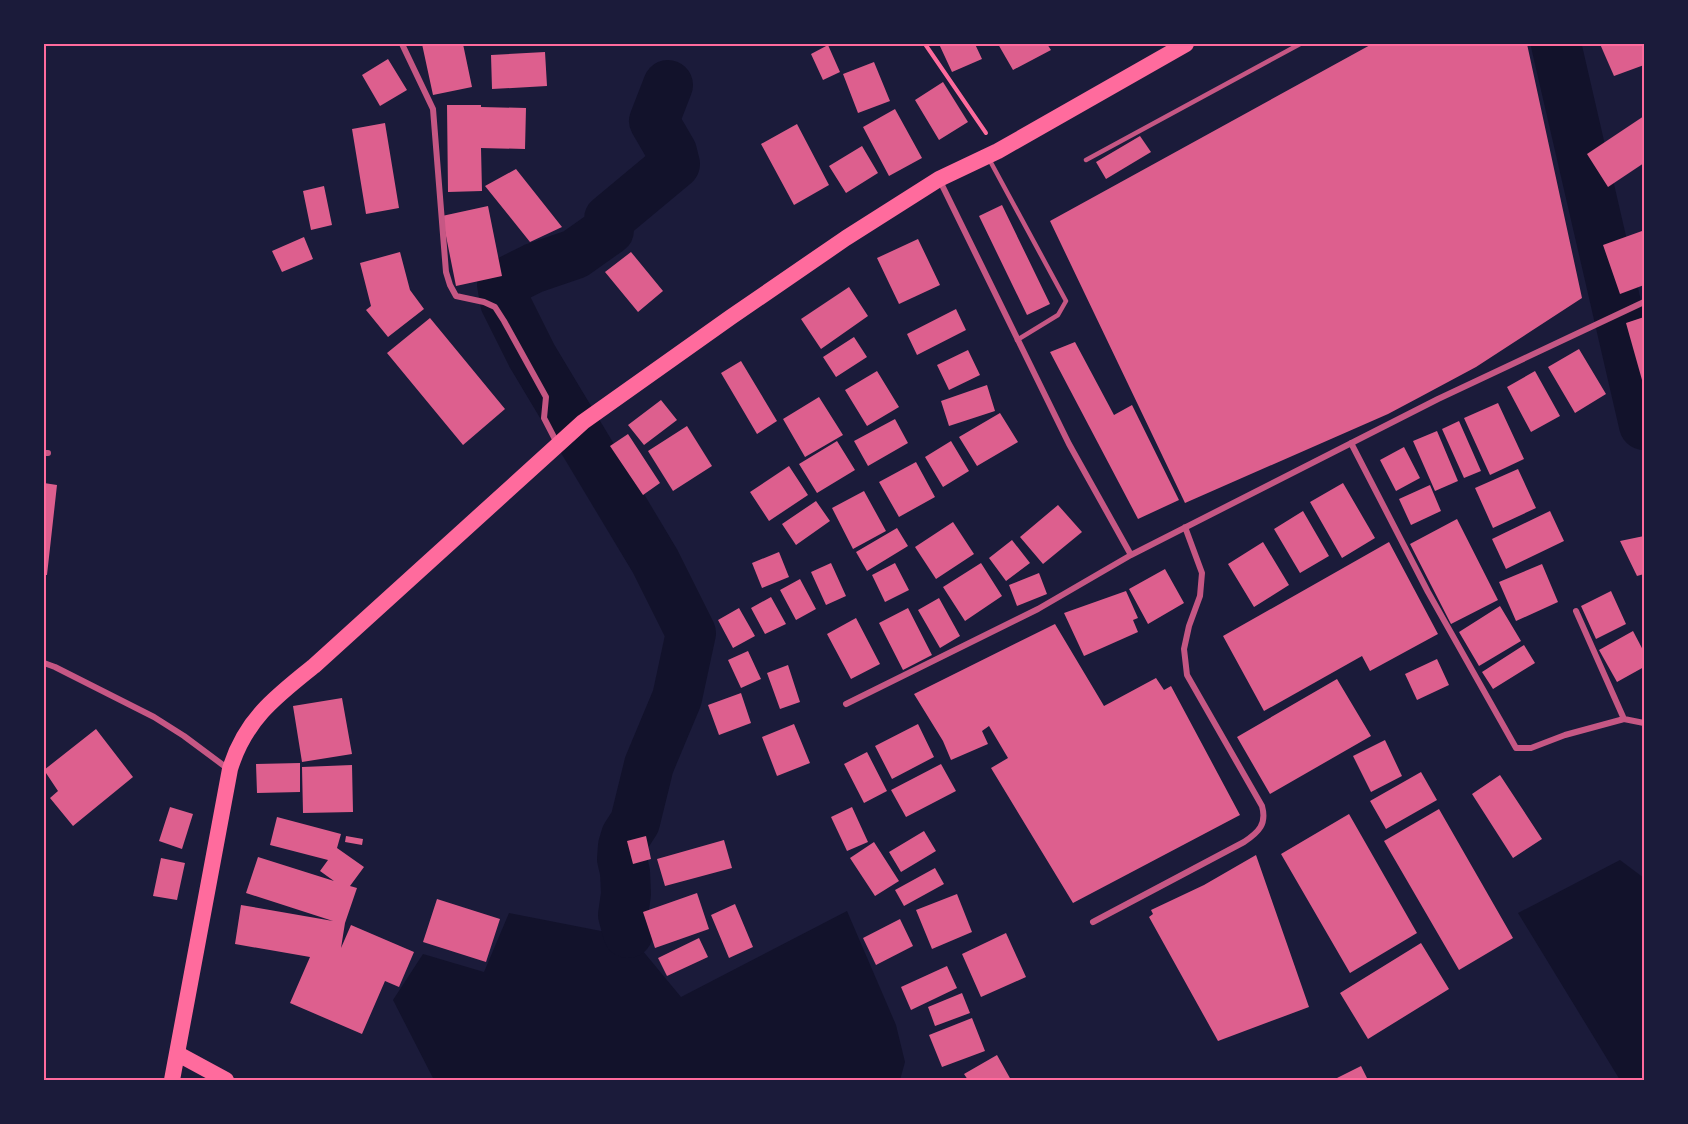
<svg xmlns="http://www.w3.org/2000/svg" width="1688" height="1124" viewBox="0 0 1688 1124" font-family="'PT Serif',serif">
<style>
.water{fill:#12122b}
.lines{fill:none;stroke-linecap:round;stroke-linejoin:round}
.river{stroke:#12122b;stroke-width:50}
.building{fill:#dd5f8e}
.path{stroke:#ff6b9d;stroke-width:4}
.service{stroke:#c65784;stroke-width:4.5}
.minor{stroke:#c65784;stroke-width:6}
.trunk{stroke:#ff6b9d;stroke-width:16}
.neatline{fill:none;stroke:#ff6b9d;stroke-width:2}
</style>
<rect width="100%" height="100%" fill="#1b1b3a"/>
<path class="water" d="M1620 860 1644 878V1080H1620L1518 913Z
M847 911 896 1025 905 1062 900 1080H434L393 1000 423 954 484 972 509 913 601 931 628 933 681 997Z"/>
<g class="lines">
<path class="river" d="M1556 44 1644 425
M628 933 623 915 626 894 625 872 622 859 623 846 626 836 635 822 649 765 677 698 691 633 655 561 532 356 505 302 502 284 534 268 575 254 609 230V219L675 164 672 152 654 121 668 85"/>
</g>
<path class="building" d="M422 44H463L472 87 433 95Z
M939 44H975L982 59 952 72Z
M998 44H1047L1051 50 1013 70Z
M1372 44H1527L1582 298 1476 367 1420 397 1388 414 1185 503 1050 221Z
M1600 44H1644V65L1614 76Z
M828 45 840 72 823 80 811 54Z
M545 52 547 86 492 89 491 55Z
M388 59 407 90 380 106 362 75Z
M874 62 890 101 858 113 843 74Z
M943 82 968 122 939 140 915 100Z
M447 105H481V107L526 108 525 149 481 148 482 191 448 192Z
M895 109 922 158 889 176 863 127Z
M1644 116V163L1608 187 1587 154Z
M385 123 399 208 366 214 352 129Z
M797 124 829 185 794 205 761 144Z
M1140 136 1151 152 1106 179 1096 162Z
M862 146 878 173 846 193 829 166Z
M516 169 562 227 530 242 485 186Z
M324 186 332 225 311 230 303 191Z
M1002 205 1050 304 1027 315 979 216Z
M488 206 502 276 456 286 442 216Z
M1642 231 1644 239V285L1620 294 1603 245Z
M304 237 313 259 282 272 272 251Z
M918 239 940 285 899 304 877 258Z
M400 252 410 290 424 309 388 337 366 310 371 306 360 263Z
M631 252 663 291 638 312 605 272Z
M849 287 868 316 821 349 801 319Z
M956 309 966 330 917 355 907 334Z
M1644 317V387L1626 323Z
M430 318 505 409 463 445 387 353Z
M854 337 867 357 836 377 823 357Z
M1075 342 1114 415 1132 405 1179 500 1138 519 1050 352Z
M1579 349 1606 394 1575 413 1548 367Z
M968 350 980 375 949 390 937 365Z
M741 361 777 421 757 434 721 373Z
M877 371 899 407 867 426 845 390Z
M1535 371 1560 416 1531 432 1507 387Z
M987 385 995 411 949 426 941 401Z
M819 397 843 435 805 457 783 419Z
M661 400 677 420 644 445 628 425Z
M1498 403 1524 459 1490 475 1464 418Z
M1000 413 1018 442 977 466 959 437Z
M895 419 908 443 868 466 854 441Z
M1459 421 1481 471 1464 478 1442 429Z
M687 426 712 466 673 491 648 451Z
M1437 431 1458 481 1435 491 1413 441Z
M628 434 660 483 643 495 610 446Z
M837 441 855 470 817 493 799 464Z
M951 441 969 471 943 487 925 457Z
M1404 447 1420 478 1396 491 1380 460Z
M916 462 935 497 899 517 879 482Z
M789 466 808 495 769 521 750 492Z
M1518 469 1536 508 1493 528 1475 488Z
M44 483 57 485 47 575H44Z
M1343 483 1375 538 1342 558 1310 502Z
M1430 485 1441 511 1411 525 1399 499Z
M864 491 886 531 853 549 832 508Z
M816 501 830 521 796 545 782 524Z
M1058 505 1082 532 1043 564 1020 537Z
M1303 511 1329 556 1300 573 1274 529Z
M1550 511 1564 541 1506 569 1492 539Z
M1457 519 1498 600 1451 624 1410 544Z
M953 522 974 554 936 579 915 547Z
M897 528 908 546 867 571 856 552Z
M1644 536V574L1637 576 1620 541Z
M1012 540 1030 563 1006 581 989 558Z
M1263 542 1289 585 1254 607 1228 564Z
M1389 542 1438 634 1370 671 1362 656 1264 711 1223 636Z
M779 552 789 577 762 588 752 563Z
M831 563 846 596 826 605 811 572Z
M895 563 909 590 885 602 872 575Z
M981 563 1002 596 965 621 943 587Z
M1542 564 1558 602 1516 621 1499 582Z
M1165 569 1184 603 1148 624 1129 589Z
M1039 573 1047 594 1017 606 1009 585Z
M800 579 816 609 796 620 780 590Z
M1126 591 1138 618 1133 620 1138 632 1084 656 1064 613Z
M1611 591 1626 624 1596 639 1581 606Z
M771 597 786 624 765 634 751 608Z
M939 598 960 636 940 648 918 610Z
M1500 606 1521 641 1479 666 1459 632Z
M739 608 755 636 733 648 718 620Z
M908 608 932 655 903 670 879 623Z
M856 618 880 664 851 679 827 634Z
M1055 624 1104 706 1156 678 1164 690 1171 686 1240 815 1073 903 991 768 1008 758 989 726 982 731 988 744 951 760 943 741 914 694Z
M1633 631 1644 652V667L1617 682 1599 650Z
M1524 645 1535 663 1493 689 1482 672Z
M748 651 761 679 741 688 728 660Z
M1437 659 1449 685 1417 700 1405 674Z
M788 665 800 702 780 709 767 673Z
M1337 679 1371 736 1270 794 1237 737Z
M741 693 751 723 719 735 708 705Z
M342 698 352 754 302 762 293 706Z
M794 724 810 763 777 776 762 737Z
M918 724 934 757 892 779 875 746Z
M96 729 133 777 73 826 50 798 58 791 44 770Z
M1385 740 1402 776 1371 792 1353 756Z
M867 752 887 791 864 803 844 764Z
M300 763V792L257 793 256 764Z
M941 764 956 791 906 817 891 790Z
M352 765 353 812 303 813 302 767Z
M1421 772 1437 800 1386 829 1370 801Z
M1500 775 1542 839 1513 858 1472 794Z
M170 807 193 814 182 849 159 841Z
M852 807 868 842 847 851 831 817Z
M1439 809 1513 938 1459 970 1384 841Z
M1349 814 1417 933 1350 973 1281 854Z
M277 817 341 834 337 848 364 867 350 886 357 888 345 923 341 948 351 925 414 952 399 987 385 981 362 1034 290 1003 310 957 235 944 241 905 333 921 246 893 258 857 334 881 320 871 328 860 270 845Z
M924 831 936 851 901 872 889 852Z
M346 836 363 839 362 845 345 842Z
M646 836 651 859 633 864 627 841Z
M724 840 732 868 665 886 657 859Z
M874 842 899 881 875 896 850 858Z
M1256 855 1309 1007 1218 1041 1149 917 1153 914 1151 910 1204 885Z
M161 858 185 863 177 900 153 896Z
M935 868 944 884 904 906 895 890Z
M697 893 709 929 655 948 643 912Z
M957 894 972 932 932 949 916 910Z
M437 899 500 919 486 962 423 942Z
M735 904 753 947 729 958 711 915Z
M900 919 913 946 876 965 863 938Z
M1006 933 1026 977 981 997 962 954Z
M699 938 708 957 667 976 658 958Z
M1421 943 1449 989 1368 1039 1340 993Z
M947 966 957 988 911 1010 901 987Z
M962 993 970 1013 935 1026 928 1007Z
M972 1018 985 1051 942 1067 929 1035Z
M997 1055 1011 1080H968L964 1074Z
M1361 1066 1368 1080H1333Z"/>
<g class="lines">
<path class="path" d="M925 44 986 133"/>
<path class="service" d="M989 159 1066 301 1058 315 1017 340
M1086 160 1300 44"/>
<path class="minor" d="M402 44 433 109 446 272 450 285 456 296 484 302 495 307 504 321 546 397 544 418 557 443
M940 181 1069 444 1131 555 1438 399 1644 302
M1351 443 1428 592 1516 748H1531L1565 735 1624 719 1644 723
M44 453H48
M1576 611 1624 719
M44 663 55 667 154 717 184 736 227 768
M846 704 1038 609 1131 555
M1093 922 1244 842C1259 832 1267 824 1262 806L1187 675 1184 649 1189 626 1200 596 1202 573 1185 527"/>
<path class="trunk" d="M178 1054 226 1080
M172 1080 230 769C245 720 275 697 314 666L583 422 731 317 846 238 939 179 998 151 1186 44"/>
</g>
<rect width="1688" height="1124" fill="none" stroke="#1b1b3a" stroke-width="90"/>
<rect x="45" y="45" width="1598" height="1034" class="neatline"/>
</svg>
